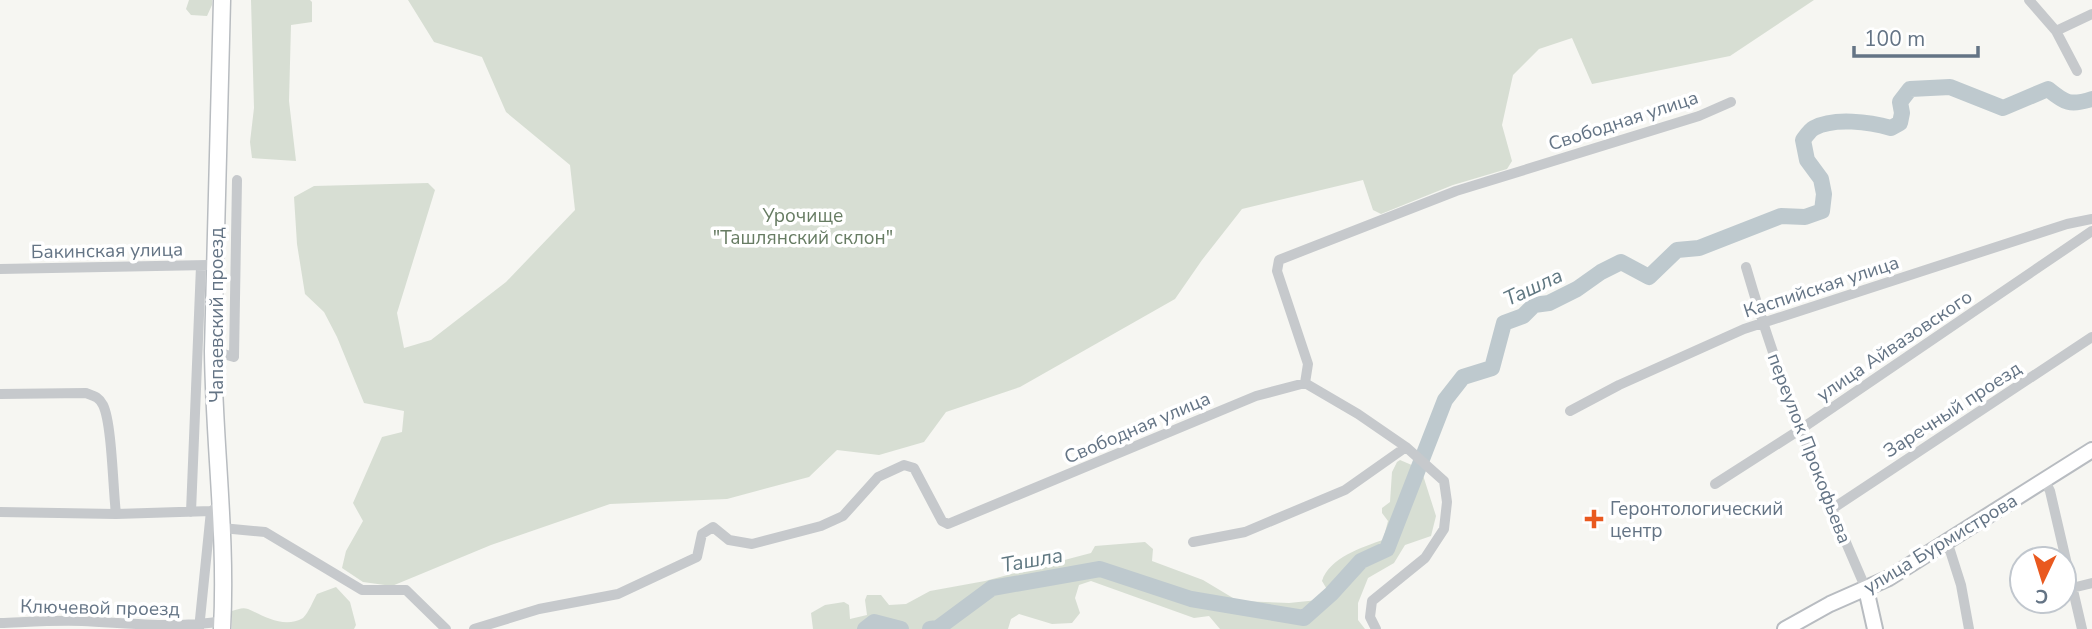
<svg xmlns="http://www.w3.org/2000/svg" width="2092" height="629" viewBox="0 0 2092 629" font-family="'Nunito Sans',sans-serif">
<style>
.green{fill:#d7ded3}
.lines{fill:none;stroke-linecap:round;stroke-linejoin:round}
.river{stroke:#bec9ce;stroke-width:16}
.secondary-casing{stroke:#b8bcc1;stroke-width:18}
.primary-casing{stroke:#b8bcc0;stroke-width:19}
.street{stroke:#c6c9cc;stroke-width:10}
.secondary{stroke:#fff;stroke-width:14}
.primary{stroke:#fff;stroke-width:16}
.poi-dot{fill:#e9591f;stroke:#fff;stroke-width:2.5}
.labels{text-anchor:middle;stroke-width:7;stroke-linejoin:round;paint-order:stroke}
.street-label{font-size:19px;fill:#647485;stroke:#fff}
.park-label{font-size:19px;fill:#677c63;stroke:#fff}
.poi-label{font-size:19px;fill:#647485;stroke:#fff;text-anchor:start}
.water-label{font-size:21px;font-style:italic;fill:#5f7781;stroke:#fff}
</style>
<rect width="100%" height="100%" fill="#f6f6f2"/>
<path class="green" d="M189 0H212V5L207 16 191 15 186 9Z
M251 0H310L312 2V22L291 25 289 101 296 161 252 158 250 142 254 108Z
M408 0H1814L1730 56 1592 84 1572 38 1539 49 1513 75 1502 125 1512 161 1507 169 1453 185 1381 214 1373 210 1363 180 1242 209 1202 260 1175 299 1020 387 946 412 924 442 879 455 837 450 809 477 727 499 610 504 491 545 392 586 363 582 342 568 346 551 363 521 353 503 382 437 402 432 404 411 364 403 337 337 324 312 305 294 297 244 294 197 314 186 428 183 435 190 397 313 404 348 431 340 506 282 575 210 570 165 506 112 482 57 434 42Z
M1400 460 1421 469 1436 516 1431 536 1405 545 1394 563 1368 578 1358 603V620L1365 629H1220L1209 616 1194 618 1091 581 1079 585 1075 598 1080 613 1072 623 1052 624 1019 614 1011 619 1008 629H813L811 613 825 605 844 602 849 605 850 619 867 615 865 600 867 595H881L889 605 906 604 930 591 985 581 1091 553 1095 546 1145 542 1153 549 1152 561 1203 580 1238 601 1289 603 1318 600 1328 591 1322 581C1329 558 1362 547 1383 540L1388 521 1382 513V508L1390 502 1392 472 1397 462Z
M336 587 350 602 356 625 354 629H232V611C238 609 243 607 248 609 264 616 284 629 303 618 309 612 313 601 317 594Z"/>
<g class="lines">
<path class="river" d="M865 629 874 622 901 629
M930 629 938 628 992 588 1100 569 1191 599 1304 618 1331 594 1361 561 1387 549 1445 400 1463 377 1492 368 1504 323 1523 316 1534 305 1549 303 1577 289 1601 272 1621 262 1649 277 1677 250 1699 248 1781 216 1805 217 1822 211 1824 194 1821 179 1807 160 1803 140C1806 136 1810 130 1814 128 1834 117 1870 122 1891 128L1900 123 1902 113 1900 102 1910 89 1950 87 2003 108 2048 89C2065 103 2070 106 2092 99"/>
<defs>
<path id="secondary" d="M1866 589 1875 629
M1785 629 1830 604 1889 578 2092 450"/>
<path id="primary" d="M222 0 213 351C214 444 227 536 222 629"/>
</defs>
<use href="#secondary" class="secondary-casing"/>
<use href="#primary" class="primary-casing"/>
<path class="street" d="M2029 0 2056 31 2077 71
M2056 31 2092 14
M1746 267C1778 377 1820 484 1866 589
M0 269 208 265
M213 351 234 357 237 180
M1305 383 1358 414 1406 447 1444 481 1447 502 1444 529 1425 558 1372 601 1370 617 1376 629
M0 394 86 393C94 396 99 397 103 405 112 423 113 490 116 514
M1570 411 1619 385 1744 329 2067 224 2092 219
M2044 479 2050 491 2082 629
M1715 484 1801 429 2092 231
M1832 509 2092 337
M0 512 116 514 211 511 221 505
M191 512 201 266
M222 528 265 532 362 590H406L446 629
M1947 541 1961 585 1969 629
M1193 542 1245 532 1345 490 1406 447
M2072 588 2092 583
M0 623C27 622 55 620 82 621 129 623 176 629 223 621
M199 629 211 511
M474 629 539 609 618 594 697 557 702 534 713 527 729 540 752 544 821 526 843 516 878 477 904 465 914 468 942 521 948 524 1256 396 1305 383 1308 364 1277 271 1279 260 1456 191 1699 116 1731 102"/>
<use href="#secondary" class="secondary"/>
<use href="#primary" class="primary"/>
</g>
<path class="poi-dot" d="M1590.5 508.5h7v7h7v7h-7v7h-7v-7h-7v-7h7z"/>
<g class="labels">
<g class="street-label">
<text transform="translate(1623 120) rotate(-18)" y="7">Свободная улица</text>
<text transform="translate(107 250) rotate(-1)" y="7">Бакинская улица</text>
<text transform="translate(1821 286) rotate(-18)" y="7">Каспийская улица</text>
<text transform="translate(216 315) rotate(-90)" y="7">Чапаевский проезд</text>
<text transform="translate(1894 345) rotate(-34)" y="7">улица Айвазовского</text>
<text transform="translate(1952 409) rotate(-33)" y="7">Заречный проезд</text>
<text transform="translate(1137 427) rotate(-23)" y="7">Свободная улица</text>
<text transform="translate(1810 448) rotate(69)" y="7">переулок Прокофьева</text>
<text transform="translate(1940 543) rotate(-31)" y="7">улица Бурмистрова</text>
<text transform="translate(100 607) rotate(1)" y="7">Ключевой проезд</text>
</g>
<g class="park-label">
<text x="803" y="222">Урочище<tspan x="803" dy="22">"Ташлянский склон"</tspan></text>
</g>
<g class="poi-label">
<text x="1610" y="515">Геронтологический<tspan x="1610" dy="22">центр</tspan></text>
</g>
<g class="water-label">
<text transform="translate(1533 287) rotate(-25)" y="7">Ташла</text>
<text transform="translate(1032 560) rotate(-10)" y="7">Ташла</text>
</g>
</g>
<g transform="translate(2043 580) rotate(184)"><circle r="33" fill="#ffffff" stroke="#c1c7ce" stroke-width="2"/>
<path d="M0-5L12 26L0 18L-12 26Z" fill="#e9591f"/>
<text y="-10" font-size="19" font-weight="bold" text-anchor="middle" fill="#647485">С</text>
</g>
<path d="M1854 46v10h124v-10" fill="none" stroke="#647485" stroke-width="3.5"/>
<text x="1864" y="46" font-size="21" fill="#647485" stroke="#ffffff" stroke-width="5" paint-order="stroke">100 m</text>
</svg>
